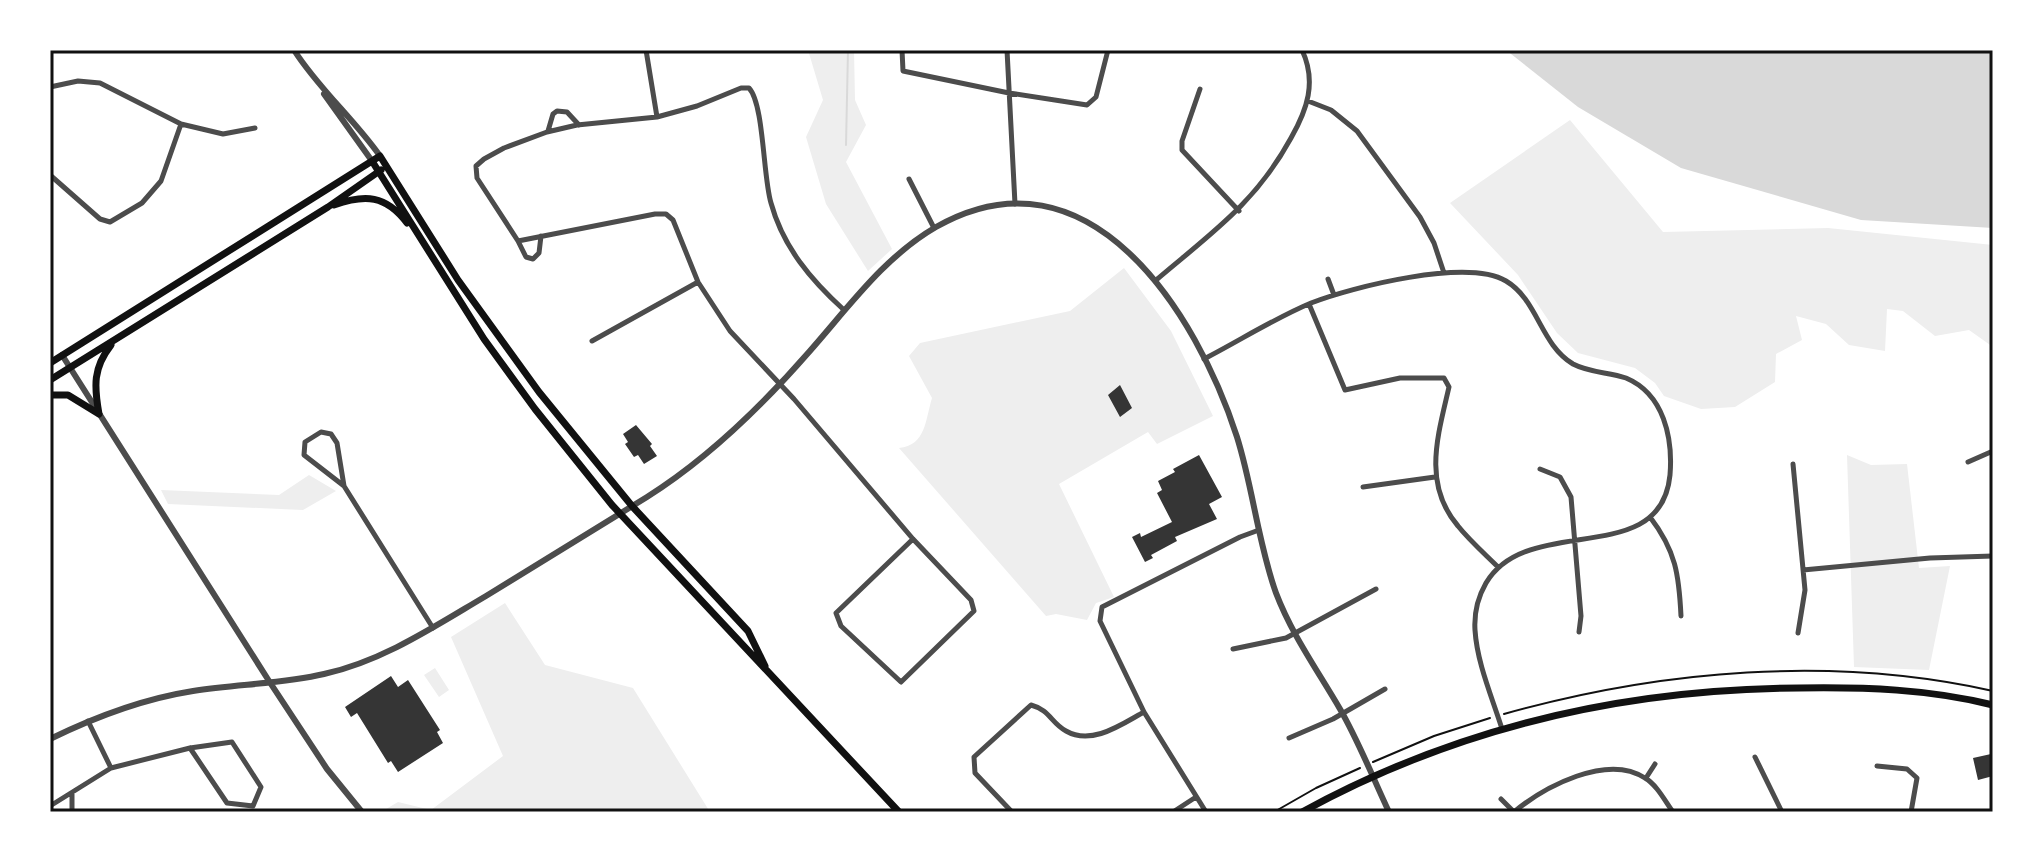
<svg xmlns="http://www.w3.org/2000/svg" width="2043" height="862" viewBox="0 0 2043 862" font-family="Lato,sans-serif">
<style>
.green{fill:#eee}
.water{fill:#d9d9d9}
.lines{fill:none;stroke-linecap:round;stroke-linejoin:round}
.stream{stroke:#d9d9d9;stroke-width:2}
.building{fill:#353535}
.path{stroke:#111;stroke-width:2}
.minor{stroke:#4c4c4c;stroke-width:5}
.tertiary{stroke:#4c4c4c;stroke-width:6}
.secondary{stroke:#111;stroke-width:7}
.neatline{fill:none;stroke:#111;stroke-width:3}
</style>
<rect width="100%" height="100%" fill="#fff"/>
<path class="green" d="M808 50H854L855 100 866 125 846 162 892 249 868 271 826 204 806 137 823 100Z
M1570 120 1663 232 1828 228 1993 245V347L1969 330 1935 336 1903 311 1887 309 1885 351 1849 345 1826 324 1796 316 1802 340 1776 354 1775 382 1735 407 1701 409 1664 396 1655 383 1635 368 1578 353 1557 333 1518 275 1450 203Z
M1124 268 1171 331 1213 416 1157 444 1148 432 1059 484 1114 597 1096 603 1087 620 1056 614 1046 616 899 448C926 445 925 421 932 398L909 356 920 343 1070 311Z
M1847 455 1871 465 1907 464 1919 568 1950 566 1929 670 1854 667Z
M309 475 336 491 303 510 168 504 161 490 279 495Z
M505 603 545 665 633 688 710 812H381L398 802 431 810 503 756 451 637Z
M435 668 449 690 439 697 424 675Z"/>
<path class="water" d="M1506 50H1981L1993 54V228L1861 220 1681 168 1578 107Z"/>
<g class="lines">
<path class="stream" d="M846 145 848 50"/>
</g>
<path class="building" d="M1120 385 1132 408 1120 417 1108 395Z
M636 425 652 444 650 446 657 456 644 464 638 455 634 457 625 444 628 442 623 434Z
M1199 455 1222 497 1209 504 1217 519 1175 537 1177 541 1151 555 1153 558 1145 562 1132 537 1140 533 1141 537 1172 522 1157 493 1162 490 1158 481 1175 472 1173 469Z
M391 676 398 687 408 680 440 730 437 732 443 743 398 772 391 761 388 763 357 713 351 717 345 707Z
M1991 754 1993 776 1978 780 1973 758Z"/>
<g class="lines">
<path class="path" d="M1504 714C1661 670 1832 655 1993 691
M1373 762 1434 736 1490 718
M1274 812 1316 788 1360 768"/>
<path class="minor" d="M646 50 657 117
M902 50 903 71 1009 93 1087 105 1096 97 1108 50
M1007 50 1015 204
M50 87 78 81 100 83 181 124 223 134 255 128
M1200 89 1182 141V150L1239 211
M1308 101 1331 110 1357 131 1420 217 1434 243 1444 273
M548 131 553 114 557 111 567 112 579 125
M50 175 100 219 110 222 142 203 161 181 181 124
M909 179 934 228
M518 241 526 257 533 259 539 253 541 236
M1328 279 1334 295
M1155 281C1210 234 1255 204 1291 138 1307 110 1317 82 1302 50
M1309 304 1345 390 1400 378H1444L1449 387C1438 435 1422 484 1458 526 1470 541 1485 554 1498 567
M844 310C811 280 783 247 771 203 763 177 764 104 749 88H741L697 106 657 117 577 125 547 132 504 148 484 159 476 166 477 178 518 241 655 214H666L673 220 698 282 730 331 794 399 913 539 971 600 974 611 901 682 841 626 836 613 913 539
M592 341 698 282
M1204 359C1239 341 1275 318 1311 303 1352 287 1467 258 1506 281 1538 300 1540 344 1573 364 1590 373 1609 372 1626 378 1664 394 1673 438 1670 475 1661 570 1528 512 1486 583 1478 597 1474 614 1475 630 1477 663 1492 697 1502 729
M321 432 331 434 337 443 344 486 304 455 305 442Z
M1968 462 1993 451
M1793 464 1805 590 1798 633
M1540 469 1560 477 1571 497 1581 616 1579 632
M344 486 433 628
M1363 487 1435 477
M1650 517C1676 551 1679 575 1681 616
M1803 570 1930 558 1993 556
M1233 649 1286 638 1376 589
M88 721 111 768
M1289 738 1333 719 1385 689
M1755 757 1782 812
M1877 766 1907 769 1917 778 1911 812
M1646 778 1655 764
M1501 799 1514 812C1544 787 1607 753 1645 778 1657 785 1665 801 1673 812
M50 806 111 768 190 748 232 742 261 787 253 806 227 803 190 748
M72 812V793
M1012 812 975 773 974 757 1031 705C1050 710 1051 723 1066 731 1092 746 1122 724 1144 712
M1173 812 1196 797
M1206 812 1144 712 1100 621 1102 607 1240 537 1259 530"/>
<path class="tertiary" d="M294 50C318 88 354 119 380 156
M324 94 372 161
M62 355 269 681 327 769 362 812
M50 739C95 717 142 699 193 691 236 684 282 684 324 674 383 661 435 626 486 596 540 563 594 530 647 497 709 458 761 407 809 352 848 308 884 257 936 227 1089 140 1197 313 1237 437 1253 488 1258 543 1276 593 1292 635 1318 671 1340 709 1359 742 1373 778 1389 812"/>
<path class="secondary" d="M372 161 484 339 535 409 612 505 899 812
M334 205C365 194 386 195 407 223
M50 363 380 156 458 280 539 392 632 506 748 631 765 666
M50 380 328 207 381 170
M50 395H68L99 414
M99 414C94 386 93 368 111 345
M1302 812C1457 727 1623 689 1799 688 1865 687 1929 689 1993 705"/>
</g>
<rect width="2043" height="862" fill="none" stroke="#ffffff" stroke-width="104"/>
<rect x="52" y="52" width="1939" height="758" class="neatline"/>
</svg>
